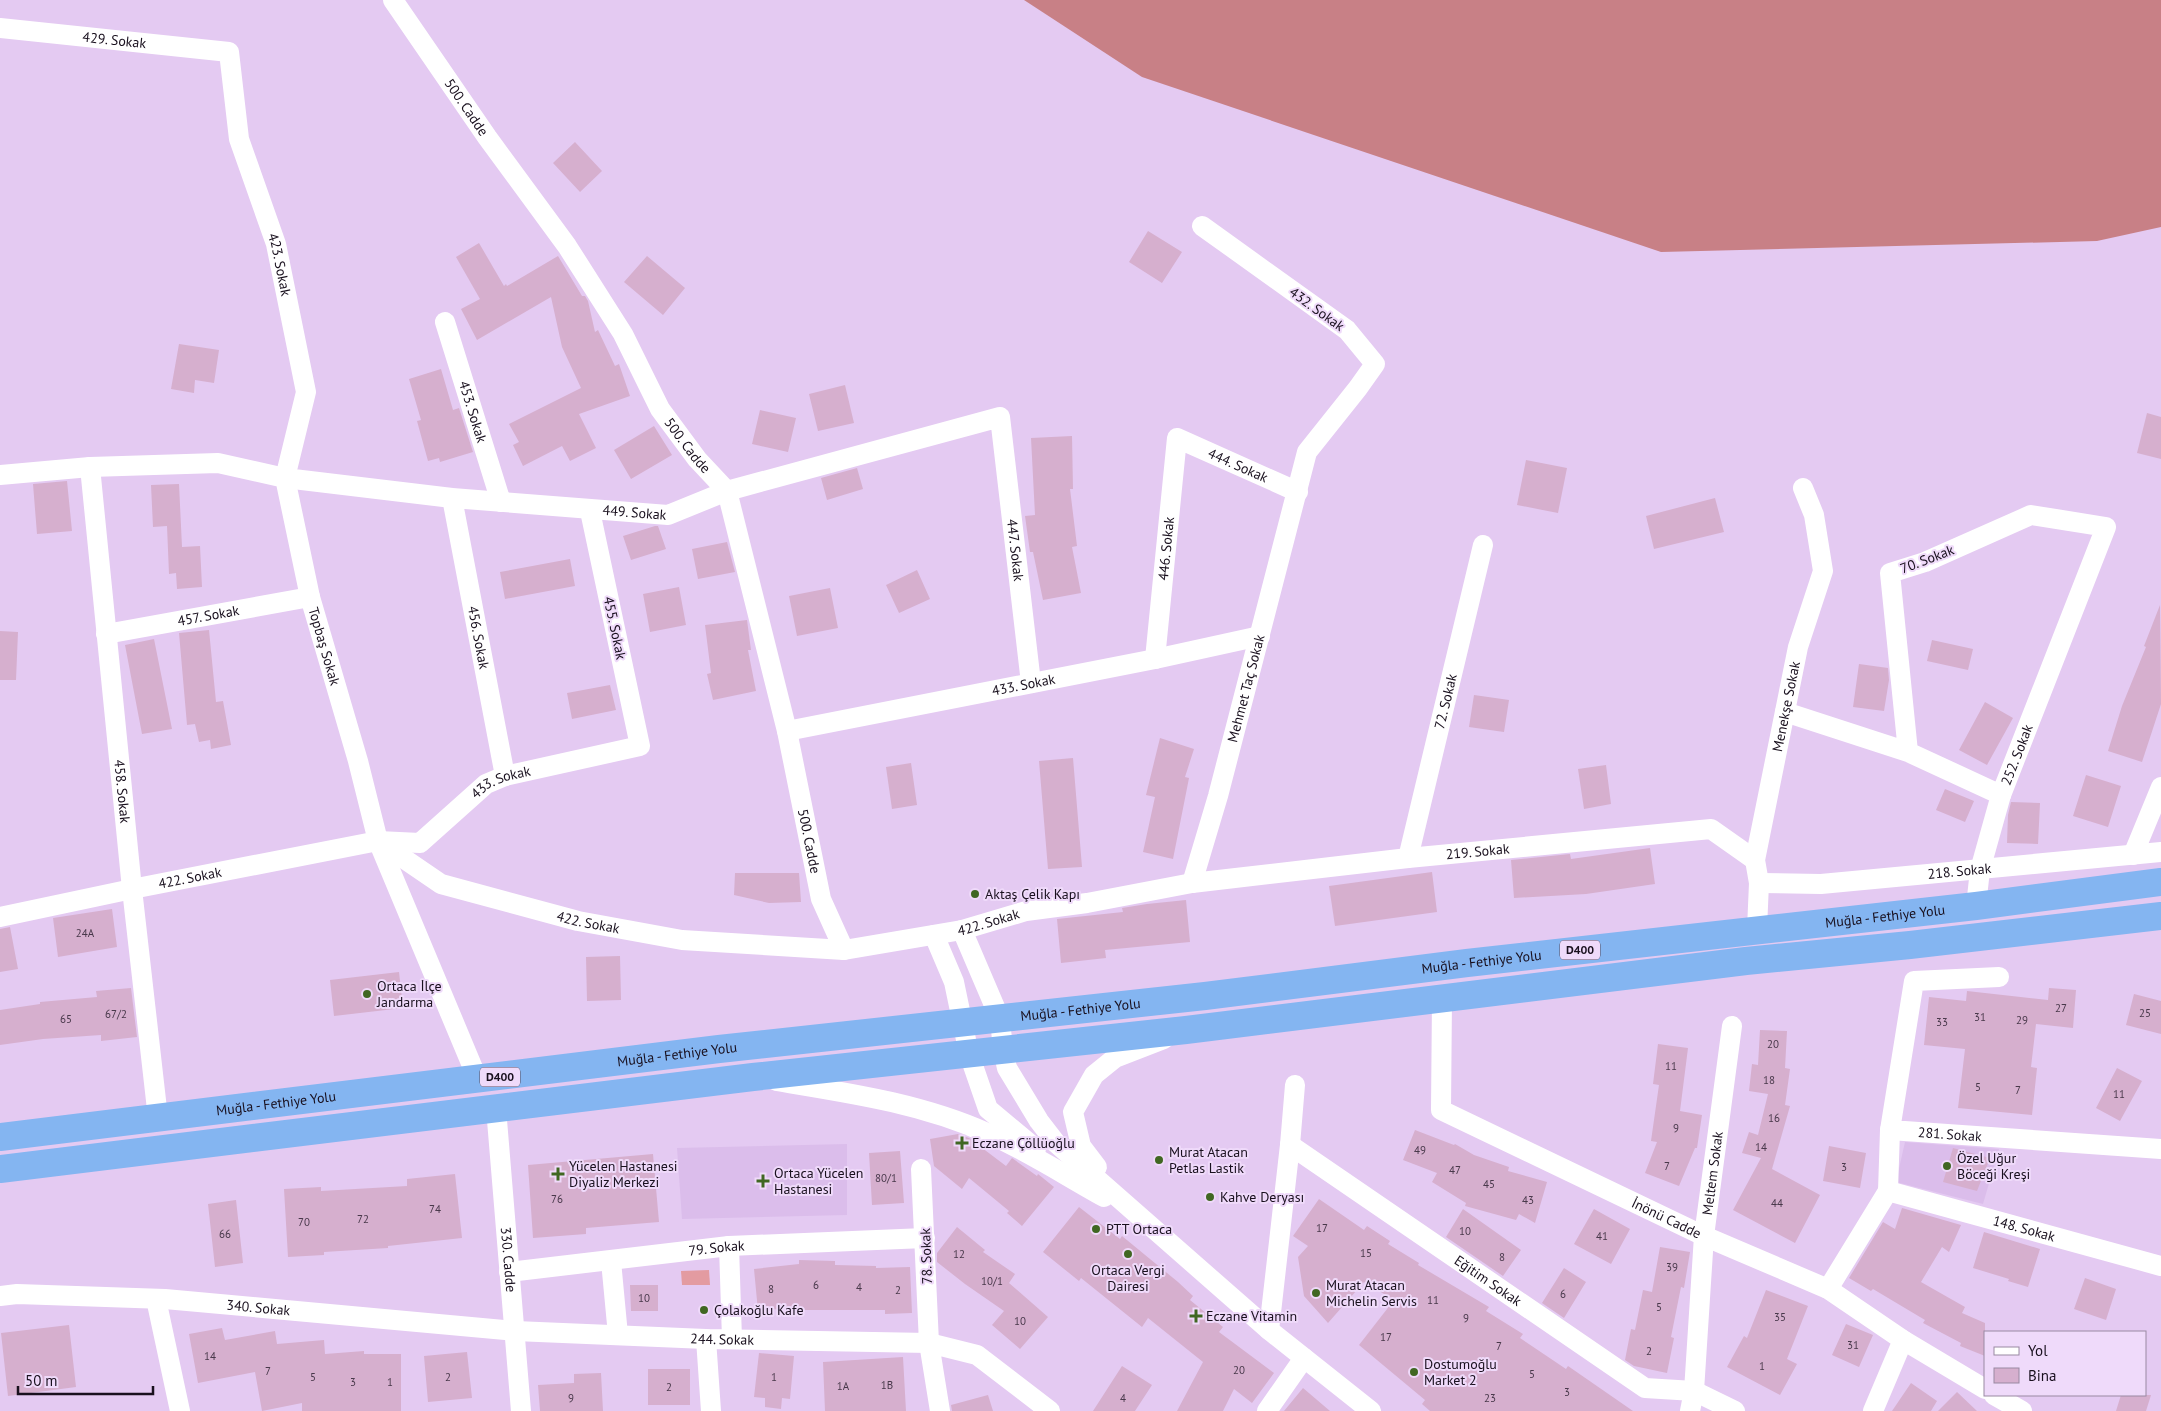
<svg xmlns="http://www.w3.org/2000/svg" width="2161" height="1411" viewBox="0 0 2161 1411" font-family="'PT Sans',sans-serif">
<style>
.built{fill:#dbbdeb}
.green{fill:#e39ba1}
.forest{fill:#c88086}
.building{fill:#d6afce}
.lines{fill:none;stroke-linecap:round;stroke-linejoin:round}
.minor{stroke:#fff;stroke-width:20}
.highway{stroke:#84b5f1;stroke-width:28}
.poi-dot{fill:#406722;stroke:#efdafa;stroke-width:2}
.labels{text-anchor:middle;stroke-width:4;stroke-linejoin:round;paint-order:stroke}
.number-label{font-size:11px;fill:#48384a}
.shield{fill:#efdafa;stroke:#594d60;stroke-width:1}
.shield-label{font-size:12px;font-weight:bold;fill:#19101e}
.street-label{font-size:14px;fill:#19101e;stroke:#efdafa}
.poi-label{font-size:14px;fill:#19101e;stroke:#efdafa;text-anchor:start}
</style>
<rect width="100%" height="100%" fill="#e4caf2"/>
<path class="built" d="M1905 1142 1999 1149 1983 1204 1896 1182Z
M847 1144V1215L682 1219 677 1148Z"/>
<path class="green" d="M709 1270 710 1285H682L681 1271Z"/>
<path class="forest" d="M1024 0H2161V227L2097 241 1661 252 1142 77Z"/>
<path class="building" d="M575 142 602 171 580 192 553 163Z
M1148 231 1182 252 1162 283 1129 262Z
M479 243 504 286 506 284 507 286 558 256 582 296H585L588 301 595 332 598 330 615 366 619 364 630 396 579 414 596 448 570 461 562 446 523 466 513 445 519 442 509 424 581 388 562 347 551 297 477 340 461 309 480 299 456 257Z
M647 256 685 288 663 315 624 282Z
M179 344 219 350 214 383 195 380 194 393 171 389Z
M441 369 453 410 459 408 473 452 440 462 439 458 428 461 417 421 421 420 409 379Z
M845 385 854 423 818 431 809 394Z
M760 410 796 418 788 452 752 444Z
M2147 413 2161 417V459L2137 453Z
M654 426 672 455 631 479 614 450Z
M1072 436 1073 489H1070L1077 546 1072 547 1081 593 1043 600 1033 552H1030L1025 516 1035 515 1031 438Z
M1526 460 1567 468 1558 513 1517 505Z
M857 468 863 489 827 500 821 478Z
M67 481 72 531 37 534 33 484Z
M179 484 182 547 200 546 202 587 177 589 176 573 169 574 167 526 153 527 151 485Z
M1715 498 1724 532 1654 549 1646 516Z
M655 526H658L666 549 631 560 623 536Z
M727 542 735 572 698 579 692 549Z
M570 559 575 586 505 599 500 572Z
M917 570 930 599 899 613 886 585Z
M679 587 686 625 650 632 643 594Z
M830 588 838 628 797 636 789 596Z
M2160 605 2161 704 2142 762 2108 751 2122 706 2146 647 2144 646Z
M747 620 751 650H748L756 691 713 700 707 674 711 673 705 625Z
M209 630 216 702 223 701 231 745 211 749 210 740 199 742 195 724 187 725 179 633Z
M0 631 18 632 16 680H0Z
M154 639 172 729 142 734 125 645Z
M1932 640 1973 649 1968 670 1927 661Z
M1859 664 1888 668 1889 680 1884 711 1853 707Z
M610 685 616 710 572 719 567 693Z
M1474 695 1509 700 1504 732 1469 727Z
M1985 702 2013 718 1987 765 1959 750Z
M1160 738 1194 749 1185 777 1189 778 1173 859 1143 852 1155 797 1146 795Z
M1073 758 1082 867 1048 869 1039 761Z
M911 763 917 805 892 809 886 767Z
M1606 765 1611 804 1584 809 1578 769Z
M2086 775 2121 786 2108 827 2073 816Z
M1945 789 1974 801 1965 822 1936 810Z
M2011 802 2040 803 2038 844 2007 843 2008 815Z
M1650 848 1655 884 1586 894 1514 898 1511 860 1570 854 1571 859Z
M1432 872 1437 912 1335 926 1329 886Z
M735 873H799L801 902 769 903 734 895Z
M1186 900 1190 942 1105 950 1106 958 1061 963 1057 919 1123 912 1122 908 1147 904Z
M112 909 117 947 58 957 53 918Z
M10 927 18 969 0 972V929Z
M620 956 621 1000 587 1001 586 957Z
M399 972 403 1008 334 1016 330 980Z
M131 988 137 1037 101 1041V1035L43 1039 0 1045V1010L40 1004V1002L97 997 96 991Z
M2049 988 2076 990 2073 1028 2036 1024 2031 1067 2037 1068 2032 1115 1958 1108 1965 1049 1924 1045 1929 997 1966 1001 1967 991 2048 1000Z
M2134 994 2161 1001V1034L2126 1025Z
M1760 1030 1787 1031 1785 1068 1790 1069 1785 1105 1790 1106 1772 1169 1820 1195 1795 1243 1733 1210 1761 1158 1742 1153 1749 1132 1758 1135 1768 1094 1749 1091 1752 1064 1758 1065Z
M1658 1044 1688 1048 1680 1111 1702 1115 1697 1148H1695L1679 1186 1645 1173 1657 1142 1651 1141 1659 1085 1653 1084Z
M2117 1068 2142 1081 2120 1121 2096 1108Z
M1415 1130 1454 1145 1455 1144 1474 1155 1509 1167 1508 1171 1547 1182 1535 1223 1519 1214 1516 1220 1465 1206 1466 1203 1432 1182 1437 1173 1403 1160Z
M958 1134 969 1138 1006 1166 1012 1158 1037 1176 1038 1174 1054 1187 1022 1226 1007 1213 1009 1211 969 1178 962 1189 934 1166 930 1139Z
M1829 1146 1866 1153 1860 1188 1823 1181Z
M1953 1148 1990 1158 1977 1191 1943 1182Z
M900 1151 904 1203 872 1205 869 1153Z
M653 1154 659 1222 586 1228V1234L533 1238 528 1165Z
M455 1174 462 1238 388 1246V1248L324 1252V1255L288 1257 284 1189 321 1187V1191L407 1186V1179Z
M1319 1199 1364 1230 1367 1226 1390 1241 1388 1244 1419 1263 1418 1265 1489 1307 1486 1311 1523 1334 1520 1338 1566 1369 1568 1366 1633 1411H1430L1422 1404 1425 1400 1359 1345 1394 1300 1364 1282 1328 1323 1304 1296 1298 1257 1308 1246 1293 1236Z
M236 1200 243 1263 215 1267 208 1204Z
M1079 1207 1120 1239 1122 1236 1178 1282 1193 1296 1190 1300 1223 1327 1219 1332 1274 1373 1252 1403 1234 1389 1223 1411H1177L1203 1362 1148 1318 1142 1327 1081 1278 1079 1281 1043 1252Z
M1902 1208 1961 1225 1949 1252 1942 1247 1921 1282 1965 1307 1962 1313 1985 1323V1356L1960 1346 1961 1343 1923 1323 1925 1320 1873 1289 1871 1291 1849 1278 1883 1222 1895 1229Z
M1463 1209 1521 1250 1503 1276 1446 1237Z
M1594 1209 1630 1229 1611 1264 1574 1244Z
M957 1227 985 1250 983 1252 1015 1274 1009 1283 1048 1317 1020 1349 992 1325 1004 1311 965 1284 937 1262V1253Z
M1984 1232 2040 1249 2028 1287 2008 1281 2009 1279 1973 1268Z
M1660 1247 1690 1252 1684 1288 1681 1287 1671 1337 1674 1338 1667 1373 1634 1366 1625 1360 1631 1329 1635 1330 1643 1290 1652 1292Z
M799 1260 835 1261V1265L876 1266V1268L910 1267 912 1313 885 1314V1310H798V1307L758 1311 754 1269 799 1264Z
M1564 1268 1586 1282 1564 1318 1542 1303Z
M2085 1278 2116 1289 2106 1320 2074 1309Z
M630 1285H658V1311H631Z
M1766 1290 1808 1306 1787 1359 1797 1364 1780 1395 1727 1367 1744 1336 1747 1338Z
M1846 1324 1873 1335 1859 1367 1832 1355Z
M69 1325 76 1387 8 1396 1 1333Z
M222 1328 225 1340 275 1331 277 1344 324 1340 325 1354 364 1351V1354H401V1411H302V1403L262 1411 255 1372 198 1383 189 1334Z
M467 1352 472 1398 428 1402 424 1356Z
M759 1353 794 1356 790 1399 782 1398 781 1409 765 1407V1398L754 1397Z
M903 1357 906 1411H825L823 1362Z
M1122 1366 1152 1385 1135 1411H1093Z
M648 1369H690V1405H648Z
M601 1373 603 1411H540L538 1385 574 1383V1374Z
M1911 1383 1937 1401 1931 1411H1892Z
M1303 1388 1330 1411H1284Z
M1957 1392 1977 1411H1938Z
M988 1395 993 1411H952L951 1405Z
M2121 1395H2151L2146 1411H2116Z"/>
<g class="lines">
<g class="minor">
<path id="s1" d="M393 0 487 137 567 246 623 334 660 409 697 459 727 491 787 731 821 899 844 950"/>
<path id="s2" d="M0 28 229 52 239 139 276 244 306 392 285 478 452 498 668 515 727 491 1000 417 1031 683"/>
<path id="s3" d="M445 322 501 502"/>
<path id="s4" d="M90 467 132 889 158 1118"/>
<path id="s5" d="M0 475 90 467 218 463 285 478 310 597 358 761 378 841 478 1080"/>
<path id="s6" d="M452 498 505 776"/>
<path id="s7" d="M106 634 310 597"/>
<path id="s8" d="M1155 659 1177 438 1298 492"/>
<path id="s9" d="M1785 712 1908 752 2001 795 2106 527 2031 515 1925 562 1890 573 1908 752"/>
<path id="s10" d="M787 731 1155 659 1260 636"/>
<path id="s11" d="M378 841 420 843 486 784 505 776 640 746 590 511"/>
<path d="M2133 855 2161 787"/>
<path id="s12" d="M1408 858 1483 545"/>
<path id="s13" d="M1192 883 1218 796 1307 452 1358 388 1375 364 1347 330 1202 226"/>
<path id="s14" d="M1759 883 1821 884 2161 852"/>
<path d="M1976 906 1980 870 2001 795"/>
<path id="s15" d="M0 917 132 889 378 841 441 884 578 921 682 940 844 950 962 930 1026 911 1087 903 1192 883 1408 858 1711 829 1755 860"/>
<path id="s16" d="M1757 929 1759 883 1755 860 1798 647 1823 571 1814 515 1803 488"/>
<path d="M962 930 1000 1019 1003 1050 1007 1068 1039 1121 1056 1143 1269 1330 1371 1411"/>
<path d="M934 935 954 982 969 1054 988 1109 1036 1149"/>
<path id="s17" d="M1999 977 1914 981 1890 1130 2161 1149"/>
<path id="s18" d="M1442 998 1441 1110 1704 1236 1828 1289 1903 1340 1985 1389"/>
<path d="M776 1081C848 1093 920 1103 987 1133 1026 1150 1066 1176 1104 1197"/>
<path id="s19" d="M496 1108 521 1411"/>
<path id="s20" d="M1290 1145 1645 1388 1694 1391 1735 1411"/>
<path d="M1097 1167 1081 1146 1073 1112 1094 1075 1115 1058 1164 1039"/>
<path d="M1888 1191 1890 1130"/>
<path d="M729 1246 732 1339"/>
<path d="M611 1261 618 1335"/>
<path id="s21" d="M509 1272 729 1246 925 1238"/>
<path id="s22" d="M1828 1289 1888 1191 2161 1266"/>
<path id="s23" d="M0 1296 17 1294 165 1299 515 1331 706 1339 929 1343 921 1169"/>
<path d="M156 1299 180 1411"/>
<path d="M1269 1330 1290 1145 1295 1085"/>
<path d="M706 1339 711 1411"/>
<path d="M1994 1395 2022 1411"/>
<path d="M940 1411 929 1343 977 1355 1050 1411"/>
<path d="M1267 1411 1304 1358"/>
<path id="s24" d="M1690 1411 1694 1391 1704 1236 1732 1026"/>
<path d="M1873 1411 1903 1340"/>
</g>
<g class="highway">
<path id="s25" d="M0 1137 719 1049 1205 996 1467 963 1976 906 2161 882"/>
<path d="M0 1169 753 1077 1186 1030 1746 961 1910 945 2161 916"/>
</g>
</g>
<g class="poi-dot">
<circle cx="975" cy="894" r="5"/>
<circle cx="367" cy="994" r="5"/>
<path d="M959.5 1135.5h5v5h5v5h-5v5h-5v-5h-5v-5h5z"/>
<circle cx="1159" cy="1160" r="5"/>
<circle cx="1947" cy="1166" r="5"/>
<path d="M555.5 1166.5h5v5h5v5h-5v5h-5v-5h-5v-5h5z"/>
<path d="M760.5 1173.5h5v5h5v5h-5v5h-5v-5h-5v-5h5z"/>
<circle cx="1210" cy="1197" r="5"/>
<circle cx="1096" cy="1229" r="5"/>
<circle cx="1128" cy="1254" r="5"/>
<circle cx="1316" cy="1293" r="5"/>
<circle cx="704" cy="1310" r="5"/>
<path d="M1193.5 1308.5h5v5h5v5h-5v5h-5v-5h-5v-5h5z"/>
<circle cx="1414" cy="1372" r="5"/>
</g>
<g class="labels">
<g class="number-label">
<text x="85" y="937">24A</text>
<text x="2061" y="1012">27</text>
<text x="2145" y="1017">25</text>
<text x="116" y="1018">67/2</text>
<text x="1980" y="1021">31</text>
<text x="66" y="1023">65</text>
<text x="2022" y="1024">29</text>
<text x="1942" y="1026">33</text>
<text x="1773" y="1048">20</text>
<text x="1671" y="1070">11</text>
<text x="1769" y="1084">18</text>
<text x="1978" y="1091">5</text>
<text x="2018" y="1094">7</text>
<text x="2119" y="1098">11</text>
<text x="1774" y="1122">16</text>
<text x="1676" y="1132">9</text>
<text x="1761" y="1151">14</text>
<text x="1420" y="1154">49</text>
<text x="1667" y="1170">7</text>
<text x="1844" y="1171">3</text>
<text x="1455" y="1174">47</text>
<text x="886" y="1182">80/1</text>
<text x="1489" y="1188">45</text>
<text x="557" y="1203">76</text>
<text x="1528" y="1204">43</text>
<text x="1777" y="1207">44</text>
<text x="435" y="1213">74</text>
<text x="363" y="1223">72</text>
<text x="304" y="1226">70</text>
<text x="1322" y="1232">17</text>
<text x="1465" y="1235">10</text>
<text x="225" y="1238">66</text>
<text x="1602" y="1240">41</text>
<text x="1366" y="1257">15</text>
<text x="959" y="1258">12</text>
<text x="1502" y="1261">8</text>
<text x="1672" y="1271">39</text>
<text x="992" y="1285">10/1</text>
<text x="816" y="1289">6</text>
<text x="859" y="1291">4</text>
<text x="771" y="1293">8</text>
<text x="898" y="1294">2</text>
<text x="1563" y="1298">6</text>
<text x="644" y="1302">10</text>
<text x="1433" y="1304">11</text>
<text x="1659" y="1311">5</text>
<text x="1780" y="1321">35</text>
<text x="1466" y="1322">9</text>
<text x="1020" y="1325">10</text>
<text x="1386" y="1341">17</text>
<text x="1853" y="1349">31</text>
<text x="1499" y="1350">7</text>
<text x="1649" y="1355">2</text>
<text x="210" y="1360">14</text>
<text x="1762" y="1370">1</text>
<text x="1239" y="1374">20</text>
<text x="268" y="1375">7</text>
<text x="1532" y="1378">5</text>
<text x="313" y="1381">5</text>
<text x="448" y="1381">2</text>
<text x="774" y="1381">1</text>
<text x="353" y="1386">3</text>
<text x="390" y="1386">1</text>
<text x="887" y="1389">1B</text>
<text x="843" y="1390">1A</text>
<text x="669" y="1391">2</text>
<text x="1567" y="1396">3</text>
<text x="571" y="1402">9</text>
<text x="1123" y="1402">4</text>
<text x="1490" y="1402">23</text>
</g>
<g class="shield">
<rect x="1560" y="940.5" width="40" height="19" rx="4"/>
<rect x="480" y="1067.5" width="40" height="19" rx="4"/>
</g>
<g class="shield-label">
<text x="1580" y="954">D400</text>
<text x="500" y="1081">D400</text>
</g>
<g class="street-label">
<text dy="5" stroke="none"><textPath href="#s2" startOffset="115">429. Sokak</textPath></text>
<text dy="5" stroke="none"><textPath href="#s1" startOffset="130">500. Cadde</textPath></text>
<text dy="5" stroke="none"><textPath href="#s2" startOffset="450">423. Sokak</textPath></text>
<text transform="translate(1317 309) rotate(36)" y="5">432. Sokak</text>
<text dy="5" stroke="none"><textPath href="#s3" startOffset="94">453. Sokak</textPath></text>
<text dy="5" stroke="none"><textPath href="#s1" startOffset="535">500. Cadde</textPath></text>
<text dy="5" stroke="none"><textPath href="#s8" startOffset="289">444. Sokak</textPath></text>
<text dy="5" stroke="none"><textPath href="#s2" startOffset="1020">449. Sokak</textPath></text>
<text dy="5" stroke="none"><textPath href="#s8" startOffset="111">446. Sokak</textPath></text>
<text dy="5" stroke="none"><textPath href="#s2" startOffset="1534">447. Sokak</textPath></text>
<text transform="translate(1927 559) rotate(-21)" y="5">70. Sokak</text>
<text dy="5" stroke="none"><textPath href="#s7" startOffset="104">457. Sokak</textPath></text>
<text transform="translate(615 628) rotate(78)" y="5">455. Sokak</text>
<text dy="5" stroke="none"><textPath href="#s6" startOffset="142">456. Sokak</textPath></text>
<text dy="5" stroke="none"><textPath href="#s5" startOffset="460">Topbaş Sokak</textPath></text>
<text dy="5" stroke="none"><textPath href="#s10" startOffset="241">433. Sokak</textPath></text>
<text dy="5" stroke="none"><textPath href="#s13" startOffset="202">Mehmet Taç Sokak</textPath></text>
<text dy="5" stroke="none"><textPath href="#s12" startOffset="161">72. Sokak</textPath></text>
<text dy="5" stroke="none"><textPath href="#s16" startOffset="226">Menekşe Sokak</textPath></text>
<text dy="5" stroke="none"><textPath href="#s9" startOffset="275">252. Sokak</textPath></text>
<text dy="5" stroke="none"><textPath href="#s11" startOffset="145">433. Sokak</textPath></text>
<text dy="5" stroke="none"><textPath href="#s4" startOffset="326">458. Sokak</textPath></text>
<text dy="5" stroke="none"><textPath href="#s1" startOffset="955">500. Cadde</textPath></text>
<text dy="5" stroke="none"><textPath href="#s15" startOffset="1514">219. Sokak</textPath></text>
<text dy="5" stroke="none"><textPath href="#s14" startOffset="201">218. Sokak</textPath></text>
<text dy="5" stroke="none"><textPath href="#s15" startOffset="194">422. Sokak</textPath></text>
<text dy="5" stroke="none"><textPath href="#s25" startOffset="1898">Muğla - Fethiye Yolu</textPath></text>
<text dy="5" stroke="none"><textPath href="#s15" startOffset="614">422. Sokak</textPath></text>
<text dy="5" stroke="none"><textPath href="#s15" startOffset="1019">422. Sokak</textPath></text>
<text dy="5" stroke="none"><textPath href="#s25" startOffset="1492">Muğla - Fethiye Yolu</textPath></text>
<text dy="5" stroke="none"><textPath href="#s25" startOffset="1088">Muğla - Fethiye Yolu</textPath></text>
<text dy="5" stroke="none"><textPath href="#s25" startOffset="682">Muğla - Fethiye Yolu</textPath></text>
<text dy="5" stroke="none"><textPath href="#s25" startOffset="278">Muğla - Fethiye Yolu</textPath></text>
<text dy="5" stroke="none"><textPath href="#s17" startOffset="296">281. Sokak</textPath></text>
<text dy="5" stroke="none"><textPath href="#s24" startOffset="239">Meltem Sokak</textPath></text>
<text dy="5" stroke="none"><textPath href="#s18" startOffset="362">İnönü Cadde</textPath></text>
<text dy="5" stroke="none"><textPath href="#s22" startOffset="256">148. Sokak</textPath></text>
<text dy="5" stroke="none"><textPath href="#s21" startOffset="209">79. Sokak</textPath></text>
<text transform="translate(926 1256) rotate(-92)" y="5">78. Sokak</text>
<text dy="5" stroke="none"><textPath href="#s19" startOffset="152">330. Cadde</textPath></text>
<text dy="5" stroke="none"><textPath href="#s20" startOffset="240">Eğitim Sokak</textPath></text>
<text dy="5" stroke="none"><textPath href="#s23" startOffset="259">340. Sokak</textPath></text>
<text dy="5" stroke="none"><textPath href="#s23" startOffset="724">244. Sokak</textPath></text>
</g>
<g class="poi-label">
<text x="985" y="899">Aktaş Çelik Kapı</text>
<text x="377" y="991">Ortaca İlçe<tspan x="377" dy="16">Jandarma</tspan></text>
<text x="972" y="1148">Eczane Çöllüoğlu</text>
<text x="1169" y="1157">Murat Atacan<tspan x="1169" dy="16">Petlas Lastik</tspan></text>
<text x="1957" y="1163">Özel Uğur<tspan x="1957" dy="16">Böceği Kreşi</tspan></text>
<text x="569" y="1171">Yücelen Hastanesi<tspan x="569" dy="16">Diyaliz Merkezi</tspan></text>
<text x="774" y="1178">Ortaca Yücelen<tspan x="774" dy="16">Hastanesi</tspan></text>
<text x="1220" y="1202">Kahve Deryası</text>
<text x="1106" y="1234">PTT Ortaca</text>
<text x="1128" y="1275" text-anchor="middle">Ortaca Vergi<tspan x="1128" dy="16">Dairesi</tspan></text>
<text x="1326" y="1290">Murat Atacan<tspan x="1326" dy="16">Michelin Servis</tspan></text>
<text x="714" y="1315">Çolakoğlu Kafe</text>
<text x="1206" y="1321">Eczane Vitamin</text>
<text x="1424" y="1369">Dostumoğlu<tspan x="1424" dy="16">Market 2</tspan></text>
</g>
</g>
<rect x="1984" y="1331" width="162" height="65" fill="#efdafa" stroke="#9989a2"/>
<rect x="1994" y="1347" width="25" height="8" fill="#ffffff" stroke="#9989a2"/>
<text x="2028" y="1356" font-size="15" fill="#19101e">Yol</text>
<rect x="1994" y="1368" width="25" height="15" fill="#d6afce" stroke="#9989a2"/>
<text x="2028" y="1381" font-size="15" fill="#19101e">Bina</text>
<path d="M18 1386v8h135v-8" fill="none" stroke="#19101e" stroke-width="2.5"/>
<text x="25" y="1386" font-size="15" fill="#19101e" stroke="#efdafa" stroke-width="4" paint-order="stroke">50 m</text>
</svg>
